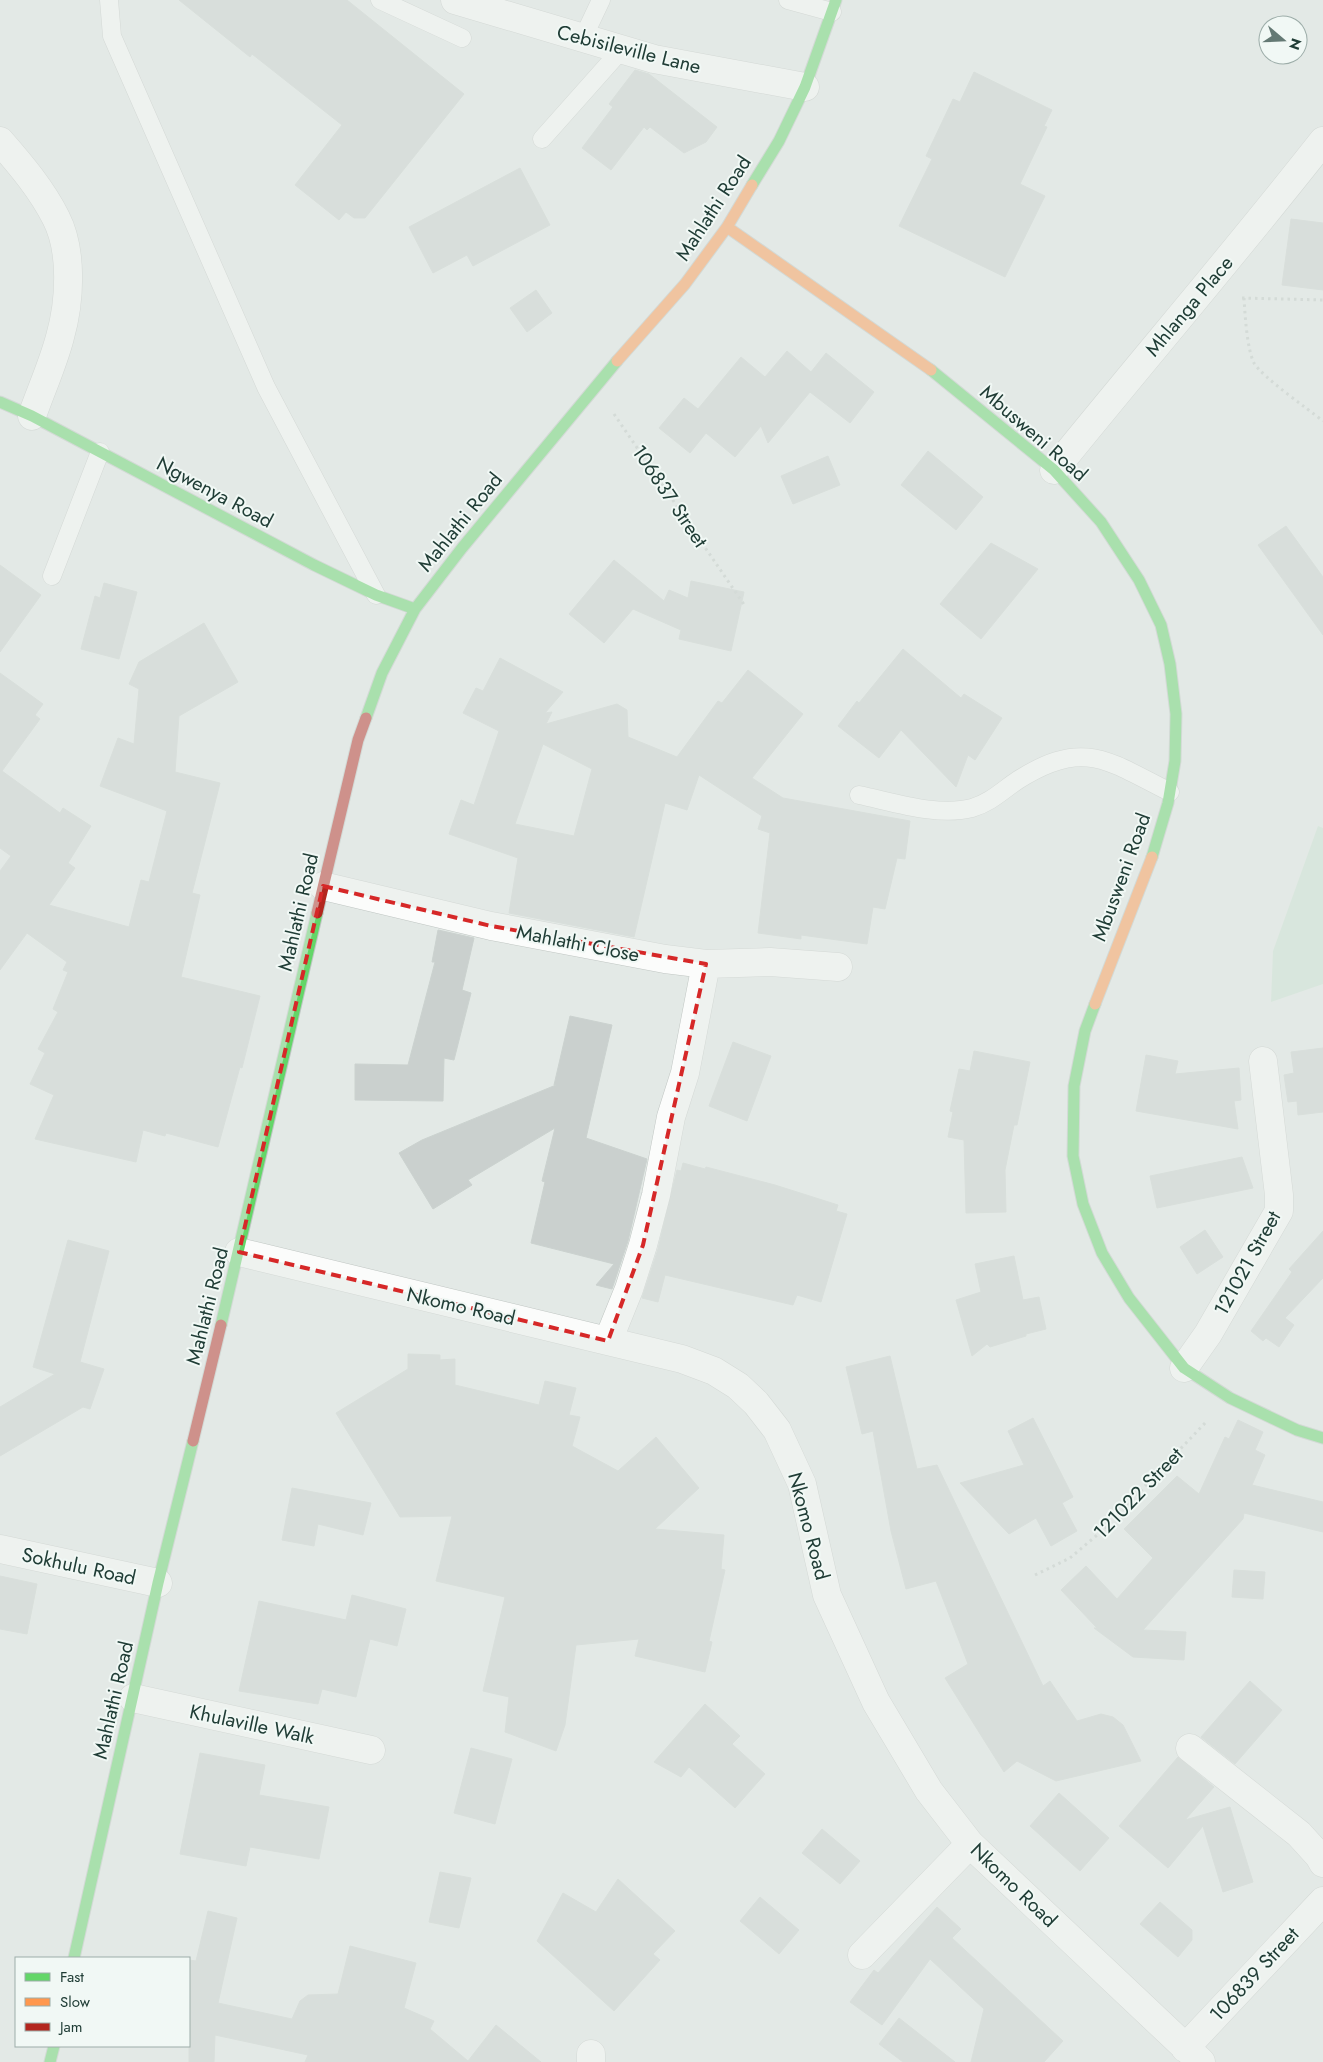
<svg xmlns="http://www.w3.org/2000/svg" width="1323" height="2062" viewBox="0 0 1323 2062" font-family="Jost,sans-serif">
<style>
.green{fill:#cbe3d3}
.building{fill:#cad0ce;stroke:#cbd2cf;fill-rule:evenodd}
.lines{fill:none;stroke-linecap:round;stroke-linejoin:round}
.lane-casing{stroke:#c0c6c3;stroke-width:19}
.street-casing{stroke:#c0c6c3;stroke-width:29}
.fast-casing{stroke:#bec7c3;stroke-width:13}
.slow-casing{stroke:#bec7c3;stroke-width:13}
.jam-casing{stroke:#bec7c3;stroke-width:13}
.path{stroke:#c0c9c6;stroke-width:3;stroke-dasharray:2.5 4;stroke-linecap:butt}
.lane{stroke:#fbfcfb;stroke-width:18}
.street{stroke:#fbfcfb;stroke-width:28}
.fast{stroke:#63d668;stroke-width:11}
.slow{stroke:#ff974d;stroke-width:11}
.jam{stroke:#b3261e;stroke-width:11}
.marked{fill:none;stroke:#d62828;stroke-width:4;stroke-dasharray:10 6;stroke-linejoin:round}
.labels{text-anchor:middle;stroke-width:4;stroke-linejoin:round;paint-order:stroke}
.street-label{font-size:20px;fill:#203d36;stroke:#f1f8f5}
</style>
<rect width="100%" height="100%" fill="#e3e9e6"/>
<path class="green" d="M1318 826 1323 828V984L1271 1002 1273 951Z"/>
<path class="building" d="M179 0H347L464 94 365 218H354L346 212 339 220 295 185 342 125 252 54 250 57Z
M635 70 649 74 717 127 706 142 684 153 650 127 647 130 644 127 611 170 582 148 613 107 609 104Z
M974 72 1052 110 1044 126 1047 127 1020 184 1045 196 1005 277 899 226 932 159 926 156 953 99 960 102Z
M520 168 550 225 473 266 467 255 433 273 409 227Z
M1291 219 1323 223V290L1282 285Z
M536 290 552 313 527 332 510 308Z
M787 351 811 372 826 353 874 392 850 423 810 392 768 443 761 426 735 457 706 433 690 453 659 428 684 398 698 409 741 357 765 377Z
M928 451 983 497 956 530 901 485Z
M828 456 840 485 793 504 781 476Z
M1286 526 1323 577V635L1258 545Z
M991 543 1038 569 981 639 940 604Z
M614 560 664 601 669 590 688 598 691 581 744 592 731 651 679 639 681 630 633 609 604 643 569 614Z
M0 565 41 595 0 652Z
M104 583 137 592 119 659 81 649 95 596 100 598Z
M204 623 238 682 179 716 175 772 220 783 192 893 200 895 181 977 260 996 242 1068 240 1067 218 1147 166 1133 165 1136 143 1130 136 1162 35 1139 54 1095 30 1084 45 1053 38 1049 58 1012 53 1009 68 972 63 970 67 962 27 933 0 970V871L11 856 0 848V673L43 704 35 715 40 719 2 771 60 813 63 808 91 826 68 863 75 868 49 905 129 927 141 880 149 882 167 811 100 786 118 738 134 744 139 689 129 684 139 662Z
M903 649 961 698 964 694 1002 718 975 760 968 755 956 787 901 730 879 758 838 726 857 701 859 703Z
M500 658 563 692 545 713 552 712 546 724 617 704 627 710 628 737 677 757 718 701 722 703 748 670 803 714 752 778 783 798 910 821 905 859 897 858 885 909 873 907 867 944 801 935V939L758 933 770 833 758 829 762 816 699 775 687 810 665 803 634 937 509 913 518 858 449 834 461 800 474 805 499 731 463 713 476 688 483 691ZM543 744 592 769 574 836 515 824Z
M438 930 474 938 462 990 471 993 454 1060 444 1058 443 1101 355 1100V1064L408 1065 435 962H432Z
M570 1016 612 1025 586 1138 647 1159 628 1241 612 1289 596 1285 614 1264 531 1243 545 1182 542 1181 555 1128 468 1180 472 1185 433 1209 399 1153 422 1140 556 1085H554Z
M733 1042 771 1056 747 1121 709 1106Z
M1323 1048V1112L1298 1115 1297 1101 1288 1102 1284 1075 1294 1073 1291 1052Z
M974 1051 1030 1062 1017 1125H1014L1005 1170 1006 1212 966 1213 964 1140 948 1137 953 1112 950 1111 959 1069 970 1071Z
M1146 1055 1178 1061 1175 1074 1239 1068 1241 1100 1234 1101 1238 1129 1136 1111Z
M1242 1157 1253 1188 1157 1208 1150 1176Z
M683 1163 705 1169 706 1167 775 1185 838 1205 836 1211 847 1214 821 1302 797 1295 793 1305 665 1275 658 1302 642 1298 658 1249 677 1170 681 1171Z
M1205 1230 1223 1257 1197 1274 1180 1247Z
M1323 1231V1278L1285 1318 1294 1325 1279 1347 1266 1338 1263 1341 1251 1331 1292 1272 1289 1269Z
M68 1240 109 1251 80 1362 104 1369 90 1409 83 1407 0 1456V1407L55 1374 33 1367Z
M1014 1256 1023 1300 1039 1297 1046 1329 1026 1334V1336L990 1347 987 1344 972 1356 956 1300 981 1292 975 1264Z
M408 1354 440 1355V1360L455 1359V1385L539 1405 545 1381 576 1388 569 1415 580 1417 572 1446 618 1471 656 1437 699 1488 655 1529 724 1535 721 1569 725 1570 709 1641 712 1642 705 1672 635 1656 639 1639 576 1645 565 1725 556 1751 505 1732 509 1697 483 1691 505 1597 436 1581 452 1516 400 1517 336 1413 408 1369Z
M890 1356 917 1469 937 1465 1043 1686 1050 1681 1077 1721 1101 1714 1113 1717 1123 1725 1141 1761 1056 1781 1017 1761 1004 1772 945 1678 968 1664 936 1581 906 1589 891 1531 873 1431 862 1434 846 1367Z
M1033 1418 1073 1497 1062 1503 1077 1531 1051 1546 1036 1518 1009 1534 960 1483 1024 1465 1008 1431Z
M1238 1420 1263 1432 1255 1450 1265 1455 1252 1485 1323 1502V1532L1244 1513 1243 1519 1143 1630 1186 1632 1184 1660 1133 1657 1094 1628H1097L1061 1590 1086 1566 1117 1599 1153 1558 1124 1529 1177 1476 1199 1494 1225 1437 1229 1439Z
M292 1488 371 1503 363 1535 318 1524 314 1546 282 1540Z
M1234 1570 1265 1572 1263 1599 1232 1597Z
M0 1576 37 1584 27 1634 0 1629Z
M352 1595 406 1609 397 1646 370 1639 356 1697 322 1689 318 1704 239 1691 259 1601 346 1620Z
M1250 1681 1282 1710 1235 1764 1201 1737Z
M705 1704 740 1736 732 1744 765 1774 735 1808 689 1767 681 1777 654 1762Z
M471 1748 512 1759 495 1824 454 1813Z
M200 1753 265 1765 259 1795 329 1807 319 1859 250 1847 246 1866 180 1854Z
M1178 1757 1214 1787 1185 1820 1230 1807 1253 1882 1223 1892 1203 1826 1168 1868 1119 1826Z
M1059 1793 1109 1838 1080 1871 1030 1826Z
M822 1829 860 1861 840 1884 802 1853Z
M440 1872 471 1878 459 1928 429 1922Z
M618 1879 675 1931 653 1954 660 1960 614 2011 537 1941 563 1893 596 1912Z
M760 1897 799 1930 779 1954 740 1921Z
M1160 1902 1192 1930V1940L1178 1957 1140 1924Z
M937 1907 961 1929 952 1938 1063 2041 1044 2062H971L984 2009 930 1959 882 2025 850 2002 874 1970 878 1973Z
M208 1911 237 1918 218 2003 292 2019 300 2001 308 1995 338 1994 350 1946 416 1963 404 2008 434 2021 430 2029 468 2061 496 2025 541 2062H305L308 2055 215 2035 214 2062H189V1960L196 1961Z
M899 2018 955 2062H903L879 2044Z"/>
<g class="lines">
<defs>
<path id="lane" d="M109 0 112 36 266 387 376 595
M380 0 462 38
M788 0 832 12
M583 38 601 0
M542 139 622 49
M52 576 100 452
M859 795C893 802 938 817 972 808 990 803 1003 790 1018 780 1084 738 1108 761 1170 792"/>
<path id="street" d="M455 0 654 59 805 87
M0 141C21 165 42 190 56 218 73 251 70 302 60 337 53 364 41 390 32 416
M1054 470C1143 360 1235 253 1323 141
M323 886 491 926 665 959 706 964 770 962 838 967
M239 1252 682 1359 714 1371 738 1386 756 1403 777 1430 802 1484 827 1595 876 1702 929 1791 970 1844 1201 2062
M608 1341 629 1289 643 1245 656 1195 671 1117 685 1073 706 964
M1184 1368 1208 1334 1279 1211V1195L1263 1061
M0 1549 158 1583
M133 1698 371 1750
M1190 1748 1299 1834 1319 1856 1323 1863
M862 1955 970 1844
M1185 2048 1323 1901
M591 2062V2054"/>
<path id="fast" d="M752 185 779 141 805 87 836 0
M931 370 1054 470 1101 522 1139 580 1161 625 1170 664 1176 714 1175 761 1168 803 1152 857
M0 402 32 416 314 565 376 595 415 609
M366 718 382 673 415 609 462 548 617 361
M1095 1004 1085 1031 1074 1086 1073 1156 1083 1204 1102 1253 1129 1298 1184 1368 1230 1398 1297 1430 1323 1438
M221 1325 317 913
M74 1958 158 1583 193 1441
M50 2062 54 2046"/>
<path id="slow" d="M727 227 931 370
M617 361 685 284 727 227 752 185
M1095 1004 1152 857"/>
<path id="jam" d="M317 913 358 740 366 718
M193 1441 221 1325"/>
</defs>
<use href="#lane" class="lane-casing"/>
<use href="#street" class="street-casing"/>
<use href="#fast" class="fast-casing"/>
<use href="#slow" class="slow-casing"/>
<use href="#jam" class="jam-casing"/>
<path class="path" d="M1242 298 1323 300
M1244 298C1245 315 1247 349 1254 363 1262 377 1308 409 1323 421
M614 414 745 606
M1035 1575 1070 1558 1103 1530 1207 1421"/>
<use href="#lane" class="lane"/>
<use href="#street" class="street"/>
<use href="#fast" class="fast"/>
<use href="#slow" class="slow"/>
<use href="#jam" class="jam"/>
</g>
<path d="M0 0H1323V2062H0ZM323 886 491 926 706 964 643 1245 608 1341 239 1252Z" fill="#e3e9e6" fill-opacity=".55" fill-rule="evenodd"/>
<path class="marked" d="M323 886 491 926 706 964 643 1245 608 1341 239 1252Z"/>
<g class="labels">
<g class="street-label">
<text transform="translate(629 49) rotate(14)" y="7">Cebisileville Lane</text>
<text transform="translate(713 208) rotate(-57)" y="7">Mahlathi Road</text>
<text transform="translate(1189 306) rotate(-50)" y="7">Mhlanga Place</text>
<text transform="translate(1034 433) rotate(41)" y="7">Mbusweni Road</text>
<text transform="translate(215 492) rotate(28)" y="7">Ngwenya Road</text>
<text transform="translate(670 496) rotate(56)" y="7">106837 Street</text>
<text transform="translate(460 522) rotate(-51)" y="7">Mahlathi Road</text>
<text transform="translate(1121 877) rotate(-70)" y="7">Mbusweni Road</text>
<text transform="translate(298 912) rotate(-77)" y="7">Mahlathi Road</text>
<text transform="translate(578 943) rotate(11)" y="7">Mahlathi Close</text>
<text transform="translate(1247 1263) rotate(-61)" y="7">121021 Street</text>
<text transform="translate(207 1306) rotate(-76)" y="7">Mahlathi Road</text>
<text transform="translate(461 1306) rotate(13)" y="7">Nkomo Road</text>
<text transform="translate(1138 1493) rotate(-46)" y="7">121022 Street</text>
<text transform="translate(809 1526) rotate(75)" y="7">Nkomo Road</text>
<text transform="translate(79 1566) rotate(12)" y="7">Sokhulu Road</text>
<text transform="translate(113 1700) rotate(-77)" y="7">Mahlathi Road</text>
<text transform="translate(252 1724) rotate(12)" y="7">Khulaville Walk</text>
<text transform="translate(1014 1885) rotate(44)" y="7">Nkomo Road</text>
<text transform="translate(1254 1974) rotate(-47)" y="7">106839 Street</text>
</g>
</g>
<rect x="15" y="1957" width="175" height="90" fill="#f1f8f5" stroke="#9dada9"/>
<rect x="25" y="1973" width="25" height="8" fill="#63d668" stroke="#9dada9"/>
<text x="60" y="1982" font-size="15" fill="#203d36">Fast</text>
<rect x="25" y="1998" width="25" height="8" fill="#ff974d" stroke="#9dada9"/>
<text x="60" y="2007" font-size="15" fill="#203d36">Slow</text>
<rect x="25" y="2023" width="25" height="8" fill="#b3261e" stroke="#9dada9"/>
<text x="60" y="2032" font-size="15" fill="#203d36">Jam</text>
<g transform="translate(1283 40) rotate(109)"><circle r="24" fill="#f1f8f5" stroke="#9dada9"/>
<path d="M0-4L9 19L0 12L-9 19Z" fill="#647974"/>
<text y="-8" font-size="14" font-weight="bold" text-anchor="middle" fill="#203d36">N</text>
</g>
</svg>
